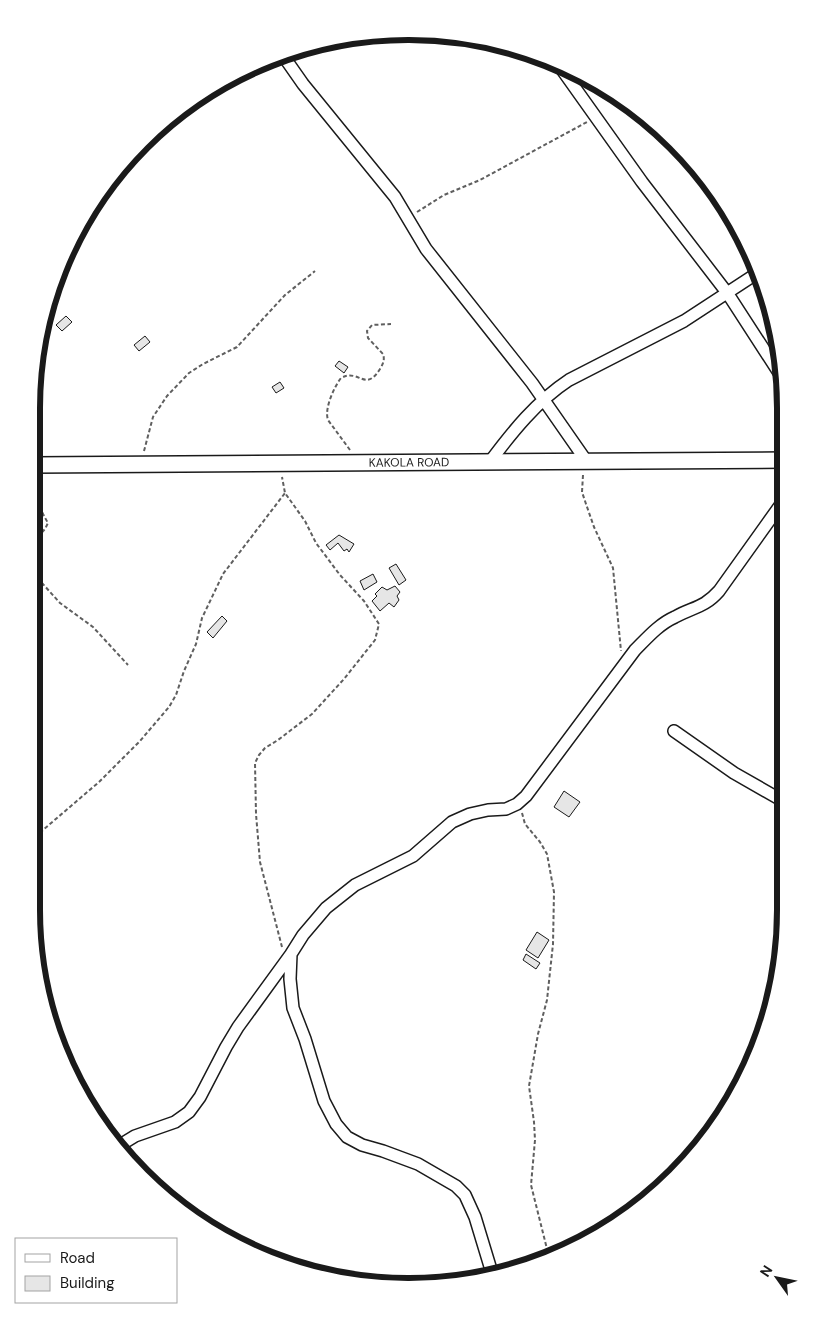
<svg xmlns="http://www.w3.org/2000/svg" width="817" height="1318" viewBox="0 0 817 1318" font-family="'DM Sans',sans-serif">
<style>
.building{fill:#e6e6e6;stroke:#1a1a1a}
.lines{fill:none;stroke-linecap:round;stroke-linejoin:round}
.minor-casing{stroke:#1a1a1a;stroke-width:14}
.major-casing{stroke:#1a1a1a;stroke-width:18}
.path{stroke:#5f5f5f;stroke-width:2;stroke-dasharray:4 2.5;stroke-linecap:butt}
.minor{stroke:#fff;stroke-width:11}
.major{stroke:#fff;stroke-width:15}
.fence{stroke:#1a1a1a;stroke-width:1;stroke-dasharray:6 2.5;stroke-linecap:butt}
.labels{text-anchor:middle;stroke-width:4;stroke-linejoin:round;paint-order:stroke}
.street-label{font-size:12px;fill:#1a1a1a;stroke:#fff}
.rim{fill:none;stroke:#1a1a1a;stroke-width:6}
</style>
<rect width="100%" height="100%" fill="#fff"/>
<path class="building" d="M66 316 72 322 62 331 56 325Z
M145 336 150 342 139 351 134 345Z
M339 361 348 367 344 373 335 366Z
M280 382 284 388 276 393 272 387Z
M339 535 354 544 349 552 347 549 344 551 338 543 330 550 326 545Z
M396 564 406 580 399 585 389 568Z
M373 574 377 582 364 590 360 581Z
M395 586 400 592 397 596 399 600 394 607 389 603 380 611 372 601 377 596 375 594 382 587 387 590Z
M222 616 227 621 213 638 207 632Z
M564 791 580 802 569 817 554 807Z
M537 932 549 940 538 958 526 950Z
M526 954 540 963 536 969 523 960Z"/>
<g class="lines">
<defs>
<path id="minor" d="M282 54 303 84 395 197 426 249 532 383 587 462
M558 64 642 182 728 294 785 382
M489 463C512 432 537 401 569 380L684 321 759 272
M674 731 734 773 783 801
M117 1147 135 1136 175 1122 189 1112 200 1097 226 1047 238 1027 291 954
M492 1273 475 1217 465 1195 456 1186 418 1164 383 1151 362 1145 347 1137 336 1124 324 1101 305 1039 293 1008 290 979 291 954 303 935 326 908 355 885 413 856 452 822 470 814 488 810 506 809 517 804 526 796 635 650C647 638 659 624 675 617 693 607 704 608 719 591L784 500"/>
<g id="major">
<path id="s1" d="M34 465 785 460"/>
</g>
</defs>
<use href="#minor" class="minor-casing"/>
<use href="#major" class="major-casing"/>
<path class="path" d="M417 212 444 195 480 180 587 122
M350 450 328 420C324 409 334 387 341 378 359 368 365 393 380 369 383 364 385 360 383 354L368 338 367 331 372 325 391 324
M144 451 153 417 167 396 189 373 203 364 237 347 285 295 315 271
M583 475 582 492 586 504 594 527 613 568 621 651
M33 542 45 529 48 523C40 509 32 493 37 477
M33 573 60 603 93 627 128 665
M522 813 525 824 540 842 547 854 554 892 553 944 547 1000 538 1034 529 1086 534 1122 535 1140 531 1185 549 1257
M32 843 36 836 99 782 140 741 169 707 176 695 184 671 196 644 202 618 223 574 285 493
M282 947 260 862 256 814 255 763 259 755 265 748 278 740 312 714 344 679 375 640 379 624 364 601 340 575 316 543 305 521 285 493 282 477"/>
<use href="#minor" class="minor"/>
<use href="#major" class="major"/>
<path class="fence" d="M32 830 36 836"/>
</g>
<g class="labels">
<g class="street-label">
<text dy="4" stroke="none"><textPath href="#s1" startOffset="375">KAKOLA ROAD</textPath></text>
</g>
</g>
<path d="M0 0H817V1318H0ZM408 40H409A368 368 0 0 1 777 408V910A368 368 0 0 1 409 1278H408A368 368 0 0 1 40 910V408A368 368 0 0 1 408 40Z" fill="#fff" fill-rule="evenodd"/>
<path class="rim" d="M408 40H409A368 368 0 0 1 777 408V910A368 368 0 0 1 409 1278H408A368 368 0 0 1 40 910V408A368 368 0 0 1 408 40Z"/>
<rect x="15" y="1238" width="162" height="65" fill="#ffffff" stroke="#a3a3a3"/>
<rect x="25" y="1254" width="25" height="8" fill="#ffffff" stroke="#a3a3a3"/>
<text x="60" y="1263" font-size="15" fill="#1a1a1a">Road</text>
<rect x="25" y="1276" width="25" height="15" fill="#e6e6e6" stroke="#a3a3a3"/>
<text x="60" y="1288" font-size="15" fill="#1a1a1a">Building</text>
<g transform="translate(777 1278) rotate(303)" stroke="#ffffff" stroke-width="4" paint-order="stroke">
<path d="M0-4L9 19L0 12L-9 19Z" fill="#1a1a1a"/>
<text y="-8" font-size="14" font-weight="bold" text-anchor="middle" fill="#1a1a1a">N</text>
</g>
</svg>
